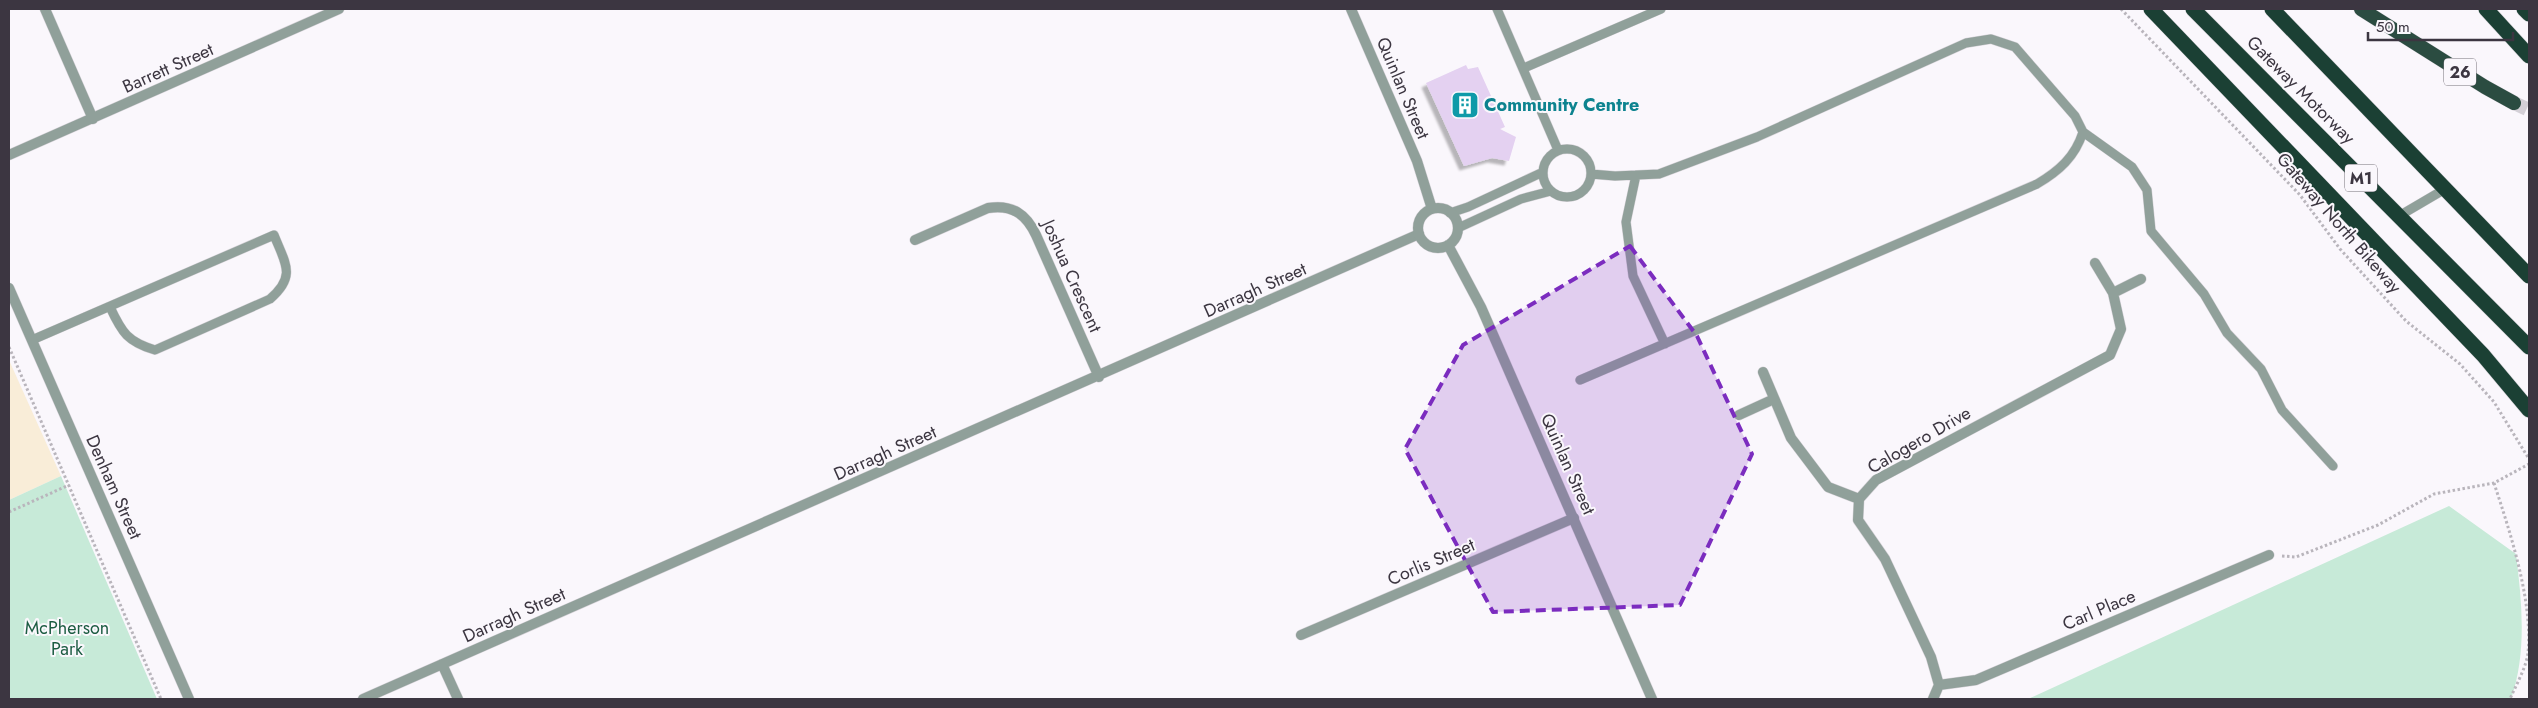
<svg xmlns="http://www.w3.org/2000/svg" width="2538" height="708" viewBox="0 0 2538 708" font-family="Jost,sans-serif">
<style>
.commercial{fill:#f9edd8}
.green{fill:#c7ead8}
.building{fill:#e4d1f1;filter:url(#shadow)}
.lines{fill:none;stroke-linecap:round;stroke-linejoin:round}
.trunk-tunnel{stroke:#d4d0d7;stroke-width:14;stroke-dasharray:14 7;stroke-linecap:butt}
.service-casing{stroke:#d8d4da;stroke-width:10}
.minor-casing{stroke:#d8d4da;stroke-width:11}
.tertiary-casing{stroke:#d8d4da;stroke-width:11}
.trunk-casing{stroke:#d8d4da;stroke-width:15}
.motorway-casing{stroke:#d8d4da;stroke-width:16}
.path{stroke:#b9b5bc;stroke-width:3;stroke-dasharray:2.5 2.5;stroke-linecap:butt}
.service{stroke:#90a09a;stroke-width:9}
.minor{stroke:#90a09a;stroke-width:10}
.tertiary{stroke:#90a09a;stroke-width:10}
.trunk{stroke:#2b4c41;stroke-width:14}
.motorway{stroke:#1b4034;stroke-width:15}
.marked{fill:#7b2cbf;fill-opacity:0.2;stroke:#7b2cbf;stroke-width:4;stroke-dasharray:10 6;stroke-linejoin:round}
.labels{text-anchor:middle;stroke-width:4;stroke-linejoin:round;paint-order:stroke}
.shield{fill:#faf7fc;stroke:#757079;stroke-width:1}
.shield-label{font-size:16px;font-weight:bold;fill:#3c3641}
.street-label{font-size:18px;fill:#3c3641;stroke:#faf7fc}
.culture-label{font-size:18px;font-weight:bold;fill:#0d838f;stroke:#faf7fc;text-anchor:start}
.park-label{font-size:18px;fill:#1c5c42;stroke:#faf7fc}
</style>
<defs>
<filter id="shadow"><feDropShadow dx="-4.5" dy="4.5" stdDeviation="1" flood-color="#0004"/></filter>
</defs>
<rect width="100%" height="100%" fill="#faf7fc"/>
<path class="commercial" d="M9 360 61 476 9 500Z"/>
<path class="green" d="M61 476 157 699H9V500Z
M2449 506 2516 554C2522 602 2527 653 2511 699H2028Z"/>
<path class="building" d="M1466 65 1468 69 1478 67 1505 127 1500 129 1516 137 1509 161 1492 158 1464 166 1426 83Z"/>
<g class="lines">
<path class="trunk-tunnel" d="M2514 103 2529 110"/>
<defs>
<path id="service" d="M1497 9 1558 150
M1524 68 1661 9
M2083 132 2132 167 2147 190 2151 231 2204 294 2227 333 2261 369 2282 410 2333 466
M1543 173a24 24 0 1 1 48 0a24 24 0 1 1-48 0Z
M1636 175 1626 222 1633 276 1665 344
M1450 213 1468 207 1543 172
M2399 216 2445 189
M1458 228 1521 199 1551 191
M32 340 274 235C285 263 297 276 270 299L155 350C128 342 122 333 110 307
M1580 380 2037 184C2059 171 2075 157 2083 132L2075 116 2015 47 1991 39 1966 43 1757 137 1659 174 1615 176 1591 174"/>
<path id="minor" d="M45 9 93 119
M9 155 339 9
M915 240 988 208C1012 204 1026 214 1036 235L1099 377
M2113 293 2141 279
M1763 372 1791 438 1828 487 1859 499
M1739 415 1774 399
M1301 635 1574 518
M442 664 458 699
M1939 685 1976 680 2269 555
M363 699 1419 234
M1933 699 1939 685 1931 657 1885 559 1858 520 1859 499 1876 480 2110 355 2121 329 2113 293 2095 263"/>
<path id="tertiary" d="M1351 9 1417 161 1432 209
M1418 228a20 20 0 1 1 40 0a20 20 0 1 1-40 0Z
M1448 245 1481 307 1652 699
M9 288 189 699"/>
<path id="trunk" d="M2361 9 2485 87 2514 103"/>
<path id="motorway" d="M2151 9 2483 355 2529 410
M2193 9 2529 347
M2272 9 2529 276
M2486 9 2529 56
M2524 9 2529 14"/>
</defs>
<use href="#service" class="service-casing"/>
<use href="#minor" class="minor-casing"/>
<use href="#tertiary" class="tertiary-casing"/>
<use href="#trunk" class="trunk-casing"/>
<use href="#motorway" class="motorway-casing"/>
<path class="path" d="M2121 9 2300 195 2340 249 2406 321 2460 364 2494 402 2529 459
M9 347 161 699
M2494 483C2510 532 2533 601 2528 653 2526 668 2516 685 2510 699
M9 512 69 485
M2282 556 2296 557 2378 525 2434 494 2494 483 2529 464"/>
<use href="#service" class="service"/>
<use href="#minor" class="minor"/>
<use href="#tertiary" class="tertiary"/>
<use href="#trunk" class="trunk"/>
<use href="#motorway" class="motorway"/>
</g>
<path class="marked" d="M1630 246 1697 336 1752 454 1680 605 1493 612 1405 449 1463 345Z"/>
<defs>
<symbol id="building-square" viewBox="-11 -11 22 22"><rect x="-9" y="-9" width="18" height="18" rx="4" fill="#0f9aa8" stroke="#faf7fc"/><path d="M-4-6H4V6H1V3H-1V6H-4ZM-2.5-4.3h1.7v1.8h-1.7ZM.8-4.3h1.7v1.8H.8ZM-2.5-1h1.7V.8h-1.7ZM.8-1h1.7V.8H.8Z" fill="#fff"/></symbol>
</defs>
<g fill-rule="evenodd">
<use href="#building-square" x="1449" y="89" width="32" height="32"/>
</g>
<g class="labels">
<g class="shield">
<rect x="2444" y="58.5" width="32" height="27" rx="4"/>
<rect x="2345" y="164.5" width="32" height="27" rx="4"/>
</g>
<g class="shield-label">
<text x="2460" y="78">26</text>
<text x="2361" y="184">M1</text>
</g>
<g class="street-label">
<text transform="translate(168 68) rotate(-24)" y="6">Barrett Street</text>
<text transform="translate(1403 88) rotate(67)" y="6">Quinlan Street</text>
<text transform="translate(2301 90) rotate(45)" y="6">Gateway Motorway</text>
<text transform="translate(2339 223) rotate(49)" y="6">Gateway North Bikeway</text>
<text transform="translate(1072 276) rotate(66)" y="6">Joshua Crescent</text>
<text transform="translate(1255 290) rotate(-24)" y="6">Darragh Street</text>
<text transform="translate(1919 440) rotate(-30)" y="6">Calogero Drive</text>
<text transform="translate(885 453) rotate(-24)" y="6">Darragh Street</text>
<text transform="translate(1568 464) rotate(66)" y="6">Quinlan Street</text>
<text transform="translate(114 487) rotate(66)" y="6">Denham Street</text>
<text transform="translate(1431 562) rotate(-23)" y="6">Corlis Street</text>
<text transform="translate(2099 610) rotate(-23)" y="6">Carl Place</text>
<text transform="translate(514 615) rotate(-24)" y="6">Darragh Street</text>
</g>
<g class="culture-label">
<text x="1484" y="111">Community Centre</text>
</g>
<g class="park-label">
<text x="67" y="634">McPherson<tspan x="67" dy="21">Park</tspan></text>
</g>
</g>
<rect width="2538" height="708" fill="none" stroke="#3c3641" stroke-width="20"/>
<path d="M2368 32v8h145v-8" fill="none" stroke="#3c3641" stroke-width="2.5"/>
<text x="2376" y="32" font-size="15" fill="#3c3641" stroke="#faf7fc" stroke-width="4" paint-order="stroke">50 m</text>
</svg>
